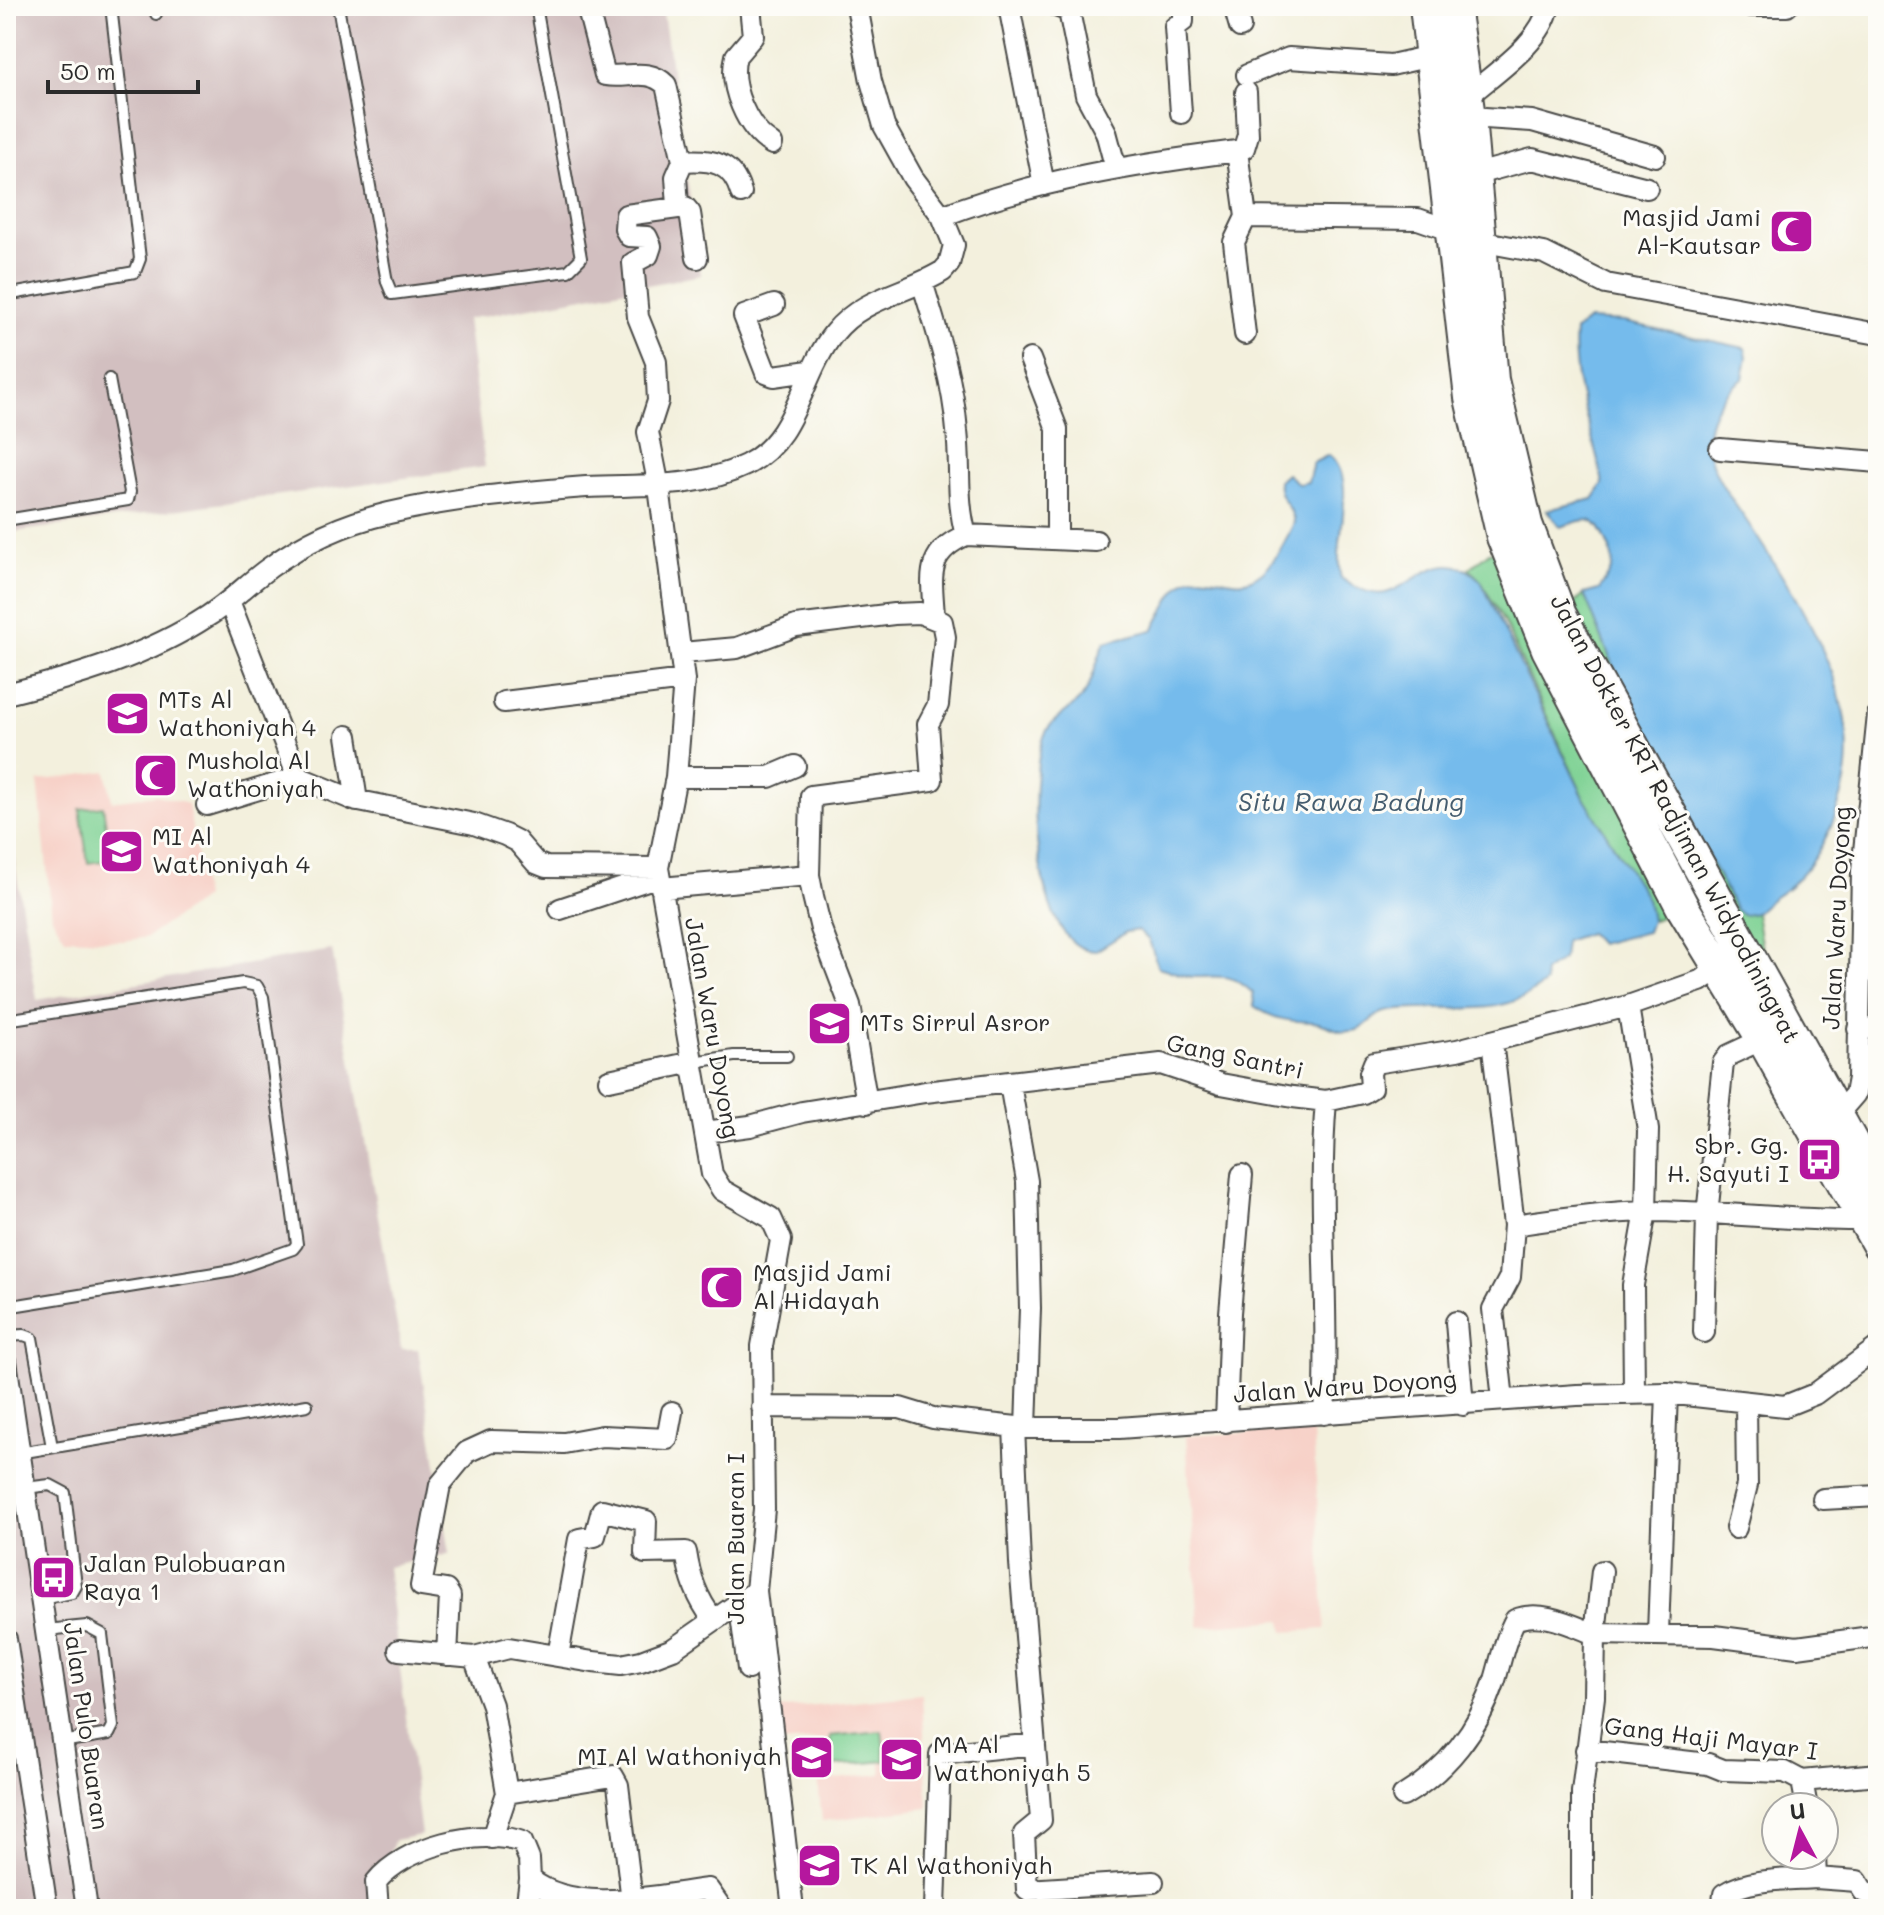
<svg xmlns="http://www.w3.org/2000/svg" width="1884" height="1915" viewBox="0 0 1884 1915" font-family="Mali,sans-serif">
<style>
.built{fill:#f7d1c8}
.industrial{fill:#d2bfc0}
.green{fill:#7fd294;stroke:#557e60;stroke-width:2}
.water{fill:#75bbec;stroke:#50738c;stroke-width:2}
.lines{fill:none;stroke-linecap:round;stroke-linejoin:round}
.lane-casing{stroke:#494946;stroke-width:14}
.street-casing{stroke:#494946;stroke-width:24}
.primary-casing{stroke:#494946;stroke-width:36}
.lane{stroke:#fff;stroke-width:10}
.street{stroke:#fff;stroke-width:20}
.primary{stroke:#fff;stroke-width:32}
.labels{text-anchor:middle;stroke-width:6;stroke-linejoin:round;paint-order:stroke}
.poi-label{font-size:24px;fill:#2b2b2b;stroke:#fdfcf7;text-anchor:start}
.street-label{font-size:24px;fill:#2b2b2b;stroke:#fdfcf7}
.water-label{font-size:26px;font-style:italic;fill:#455d6f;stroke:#fdfcf7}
</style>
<rect width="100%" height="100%" fill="#fdfcf7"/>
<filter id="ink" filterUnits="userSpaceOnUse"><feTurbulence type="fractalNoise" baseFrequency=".0125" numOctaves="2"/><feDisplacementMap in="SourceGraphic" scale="16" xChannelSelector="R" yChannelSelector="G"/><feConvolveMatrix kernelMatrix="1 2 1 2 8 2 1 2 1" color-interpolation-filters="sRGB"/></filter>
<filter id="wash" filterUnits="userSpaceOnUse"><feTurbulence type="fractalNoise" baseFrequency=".006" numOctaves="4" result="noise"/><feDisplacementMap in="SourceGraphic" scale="32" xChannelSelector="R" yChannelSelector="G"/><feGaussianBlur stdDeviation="1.8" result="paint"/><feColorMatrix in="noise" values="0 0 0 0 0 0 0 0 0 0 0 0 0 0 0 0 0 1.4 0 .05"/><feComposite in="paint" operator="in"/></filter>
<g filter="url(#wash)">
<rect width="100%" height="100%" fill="#f3f0dd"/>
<path class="built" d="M106 771 112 801 156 795 188 804 204 898 147 937 124 941 65 938 52 917 38 781Z
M1313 1430 1325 1629 1284 1632 1282 1620 1199 1627 1186 1436Z
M922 1694 928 1808 822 1821 818 1781 882 1774 878 1735 780 1743 775 1709Z"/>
<path class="industrial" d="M6 6H662L701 275 467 319 485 467 6 533Z
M6 808 37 1000 332 950 401 1349H418L450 1554 387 1567 421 1835 395 1840 376 1886 378 1909H6Z"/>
<path class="green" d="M1492 380 1561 615 1584 594 1628 702 1736 910 1744 914 1756 913 1770 997 1878 1190V1244L1683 908 1651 921 1647 899 1585 800 1504 622 1481 581 1469 569 1489 552 1507 548Z
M103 806 111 860 88 863 80 809Z
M882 1731 885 1761 833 1766 830 1736Z"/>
<path class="water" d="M1588 320 1624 322 1745 348 1747 357 1743 379C1720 395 1703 423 1709 452 1714 479 1735 503 1750 526 1797 599 1869 702 1842 794 1833 826 1818 860 1793 883 1781 895 1770 897 1756 913L1744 915 1736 910 1628 702 1584 594 1599 590C1603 583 1610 575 1612 567 1615 557 1602 525 1592 521 1583 518 1569 524 1560 527L1547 510 1593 499 1603 484C1594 432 1570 385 1575 331Z
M1329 455C1361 480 1331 545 1341 578 1354 587 1373 598 1389 592 1422 579 1445 545 1481 581L1585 800 1647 899 1651 921 1647 932 1599 944 1589 933 1565 941 1563 959 1544 972 1545 983C1498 1024 1440 1001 1385 1012 1368 1016 1367 1034 1342 1031 1332 1029 1322 1022 1312 1022 1289 1021 1274 1020 1254 1006L1253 993C1230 972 1223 977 1195 977 1184 977 1170 970 1158 967L1149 940 1138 930 1126 932 1096 951C1032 951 1025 776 1046 732 1053 717 1075 709 1085 693 1094 679 1097 658 1105 642L1153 630C1162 616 1170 594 1183 583 1200 566 1229 587 1249 580 1272 571 1284 544 1294 523 1294 507 1276 498 1279 481L1287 474 1299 484 1308 482 1313 463Z"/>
</g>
<g filter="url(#ink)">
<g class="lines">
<defs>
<path id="lane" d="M155 6 156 14
M338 6 387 282 392 294 568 271 581 258 536 6
M6 295 135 272 140 259 111 6
M6 520 128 500 130 492 109 379
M6 1020 243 983 257 986 263 997 297 1244 293 1249 233 1270 6 1307
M693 1062 734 1056H787
M6 1336 24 1335 32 1338 52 1447
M19 1453 307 1405
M25 1488 50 1485 65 1493 76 1586 72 1593 41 1599
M46 1630 87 1626 102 1634 113 1726 109 1734 62 1742"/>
<path id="street" d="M587 6 605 75C627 79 648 67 666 85L683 161 676 177 678 206
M750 6 753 36 736 56C728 86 747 129 772 144
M1009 6 1044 185
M1056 6 1069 11 1086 95 1106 132 1116 169
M1234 6 1240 27
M1752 6H1787
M1247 75 1289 58 1391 65 1431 56
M1466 98C1494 73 1541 44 1549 6
M1181 113 1175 27 1183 21V6
M1469 117 1532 121 1655 156
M1237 151 1246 217
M1237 151 1244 148 1248 135 1246 92
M683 161C712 159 732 162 741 193
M1473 175 1532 159 1647 188
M942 216C1036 180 1137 164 1237 151
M1246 217 1418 219 1441 227 1452 236 1544 253 1606 284 1878 334
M697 258 690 213 685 207 626 215 625 229 629 236 647 237 651 246 648 255 633 263 638 317 656 362 658 401 648 432 659 487 684 680 676 777 658 868 712 1174 722 1190 771 1218 781 1240 762 1346 764 1509 756 1591 793 1909
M922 282C937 331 953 380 957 431 961 467 956 500 966 535
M774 305 744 316 766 373 774 376 809 371
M1245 334 1234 242 1246 217
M1030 359 1057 429V539
M1720 449 1878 462
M229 601 298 777
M934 617C932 577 924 553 966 535L1096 541
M682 653 737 648 796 626 894 614 920 613 942 622 945 637 938 705 928 724 932 780 811 796 809 875 813 896 821 929 850 1005 867 1103
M6 694C76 677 147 656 208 616 230 602 248 583 269 568 305 541 346 523 389 513 453 498 522 492 586 487 641 484 695 490 746 465 798 439 800 376 834 333 863 297 906 294 943 271L949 264 954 245 942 216 913 178 884 126 871 81 857 6
M504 702 684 680
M347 736 357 801
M676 777H769L795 766
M207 805 298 777 354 800 474 824 505 835 517 841 536 863 546 867 658 868
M661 888 809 875
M560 909 659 876
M1628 1006 1700 981 1719 968
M1858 1029 1878 1028
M1492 1041 1514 1225 1510 1277 1493 1309 1503 1400
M609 1080 693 1062
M1010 1084 1027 1181 1030 1308 1026 1428
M1836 1116 1855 1094 1858 1078 1862 871 1878 715
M705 1132 750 1126 802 1112 925 1092 1161 1064 1221 1084 1293 1097 1326 1101 1363 1093 1371 1088 1370 1073 1374 1063 1457 1050 1628 1006 1648 1130 1646 1211 1633 1285 1634 1393
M1514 1225C1559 1218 1603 1212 1648 1211 1720 1211 1791 1221 1863 1220
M1456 1322 1463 1405
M1704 1332 1707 1215 1723 1063 1729 1055 1763 1039
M6 1361 87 1909
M762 1407 900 1408 933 1418 1026 1428H1119L1577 1395 1667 1393 1785 1406 1815 1394 1878 1347
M1324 1414C1330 1310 1317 1204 1326 1101
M1226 1422 1230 1313 1242 1175
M1014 1427 1020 1563 1041 1820 1024 1834 1027 1890 1153 1882
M1823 1499 1878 1496
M1736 1528 1747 1485 1746 1402
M739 1600 748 1669
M1658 1633 1667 1393
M6 1639 47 1909
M399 1650 474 1657 509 1648 593 1662 621 1665 641 1661 673 1649 756 1591
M447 1655 450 1596 446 1590 421 1586 440 1485 467 1452 491 1441 564 1443 602 1436 667 1439 672 1412
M558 1656 579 1539 595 1536 602 1510 646 1521 645 1553 686 1552C690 1578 697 1598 713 1619
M474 1657 492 1705 507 1793 492 1838
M1586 1750 1708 1764 1723 1770 1785 1772 1802 1781 1878 1774
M1802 1781 1807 1807
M507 1793 613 1776 618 1785 633 1909
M1403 1796C1447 1770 1479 1729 1495 1680 1501 1660 1505 1638 1515 1620 1540 1609 1571 1625 1595 1634L1602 1571
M1815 1855 1816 1878 1857 1881 1864 1892 1878 1896
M378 1909 376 1882C403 1847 480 1827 522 1842L529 1859 530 1879
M526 1909 530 1879C573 1915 654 1896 708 1889L722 1909
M935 1909 940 1754 1035 1744
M1582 1909V1792L1594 1697 1595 1634 1714 1636 1797 1647 1878 1636
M1722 1909 1724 1894C1749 1878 1787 1880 1816 1878"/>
<path id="primary" d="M1426 6 1471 398 1503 537 1548 649 1683 908 1763 1039 1878 1244
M1453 6 1469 117 1492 380 1526 524 1560 615 1878 1190"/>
</defs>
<use href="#lane" class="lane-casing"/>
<use href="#street" class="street-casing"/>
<use href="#primary" class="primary-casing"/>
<use href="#lane" class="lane"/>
<use href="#street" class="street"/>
<use href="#primary" class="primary"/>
</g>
</g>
<defs>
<symbol id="mosque-square" viewBox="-11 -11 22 22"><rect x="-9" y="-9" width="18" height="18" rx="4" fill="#b5179e" stroke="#fdfcf7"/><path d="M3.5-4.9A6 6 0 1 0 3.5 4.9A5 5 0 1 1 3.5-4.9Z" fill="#fff"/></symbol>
<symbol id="school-square" viewBox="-11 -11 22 22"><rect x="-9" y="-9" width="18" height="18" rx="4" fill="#b5179e" stroke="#fdfcf7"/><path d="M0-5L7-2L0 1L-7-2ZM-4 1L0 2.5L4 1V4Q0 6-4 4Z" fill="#fff"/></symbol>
<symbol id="bus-square" viewBox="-11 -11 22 22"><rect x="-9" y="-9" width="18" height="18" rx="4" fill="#b5179e" stroke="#fdfcf7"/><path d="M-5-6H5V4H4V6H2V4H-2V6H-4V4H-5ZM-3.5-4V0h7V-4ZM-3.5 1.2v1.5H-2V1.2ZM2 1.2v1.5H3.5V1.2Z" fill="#fff"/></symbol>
</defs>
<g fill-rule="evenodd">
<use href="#mosque-square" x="1766" y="206" width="51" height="51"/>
<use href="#school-square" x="102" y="688" width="51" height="51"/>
<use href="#mosque-square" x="130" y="750" width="51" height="51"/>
<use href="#school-square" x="96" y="826" width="51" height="51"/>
<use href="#school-square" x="804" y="998" width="51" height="51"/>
<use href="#bus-square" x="1794" y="1134" width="51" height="51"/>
<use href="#mosque-square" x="696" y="1262" width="51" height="51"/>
<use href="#bus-square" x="28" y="1552" width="51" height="51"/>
<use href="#school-square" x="786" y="1732" width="51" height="51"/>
<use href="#school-square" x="876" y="1734" width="51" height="51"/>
<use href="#school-square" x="794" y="1840" width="51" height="51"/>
</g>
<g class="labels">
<g class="poi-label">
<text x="1761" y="226" text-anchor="end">Masjid Jami<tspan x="1761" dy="28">Al-Kautsar</tspan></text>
<text x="158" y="708">MTs Al<tspan x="158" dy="28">Wathoniyah 4</tspan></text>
<text x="187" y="769">Mushola Al<tspan x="187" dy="28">Wathoniyah</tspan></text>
<text x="152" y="845">MI Al<tspan x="152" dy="28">Wathoniyah 4</tspan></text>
<text x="860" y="1031">MTs Sirrul Asror</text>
<text x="1789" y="1154" text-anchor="end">Sbr. Gg.<tspan x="1789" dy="28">H. Sayuti I</tspan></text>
<text x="753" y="1281">Masjid Jami<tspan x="753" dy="28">Al Hidayah</tspan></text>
<text x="84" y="1572">Jalan Pulobuaran<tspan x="84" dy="28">Raya 1</tspan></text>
<text x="933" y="1753">MA Al<tspan x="933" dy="28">Wathoniyah 5</tspan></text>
<text x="781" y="1765" text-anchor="end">MI Al Wathoniyah</text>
<text x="850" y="1874">TK Al Wathoniyah</text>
</g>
<g class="street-label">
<text transform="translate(1675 819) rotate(62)" y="8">Jalan Dokter KRT Radjiman Widyodiningrat</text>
<text transform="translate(1837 918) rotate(-87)" y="8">Jalan Waru Doyong</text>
<text transform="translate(712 1028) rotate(80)" y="8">Jalan Waru Doyong</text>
<text transform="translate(1235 1057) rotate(12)" y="8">Gang Santri</text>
<text transform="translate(1345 1387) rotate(-4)" y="8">Jalan Waru Doyong</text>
<text transform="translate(736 1539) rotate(-90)" y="8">Jalan Buaran I</text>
<text transform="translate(86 1726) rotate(82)" y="8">Jalan Pulo Buaran</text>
<text transform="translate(1711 1739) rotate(7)" y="8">Gang Haji Mayar I</text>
</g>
<g class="water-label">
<text x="1351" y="811">Situ Rawa Badung</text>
</g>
</g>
<rect width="1884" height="1915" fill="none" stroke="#fdfcf7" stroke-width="32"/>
<g transform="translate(1800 1831) rotate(353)"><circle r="38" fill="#fdfcf7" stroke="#a9a8a5" stroke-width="2"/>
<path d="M0-6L14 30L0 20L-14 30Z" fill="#b5179e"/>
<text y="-12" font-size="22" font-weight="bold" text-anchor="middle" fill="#2b2b2b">U</text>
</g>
<path d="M48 80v12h150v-12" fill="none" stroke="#2b2b2b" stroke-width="4"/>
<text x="60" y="80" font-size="24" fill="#2b2b2b" stroke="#fdfcf7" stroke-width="6" paint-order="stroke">50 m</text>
</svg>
